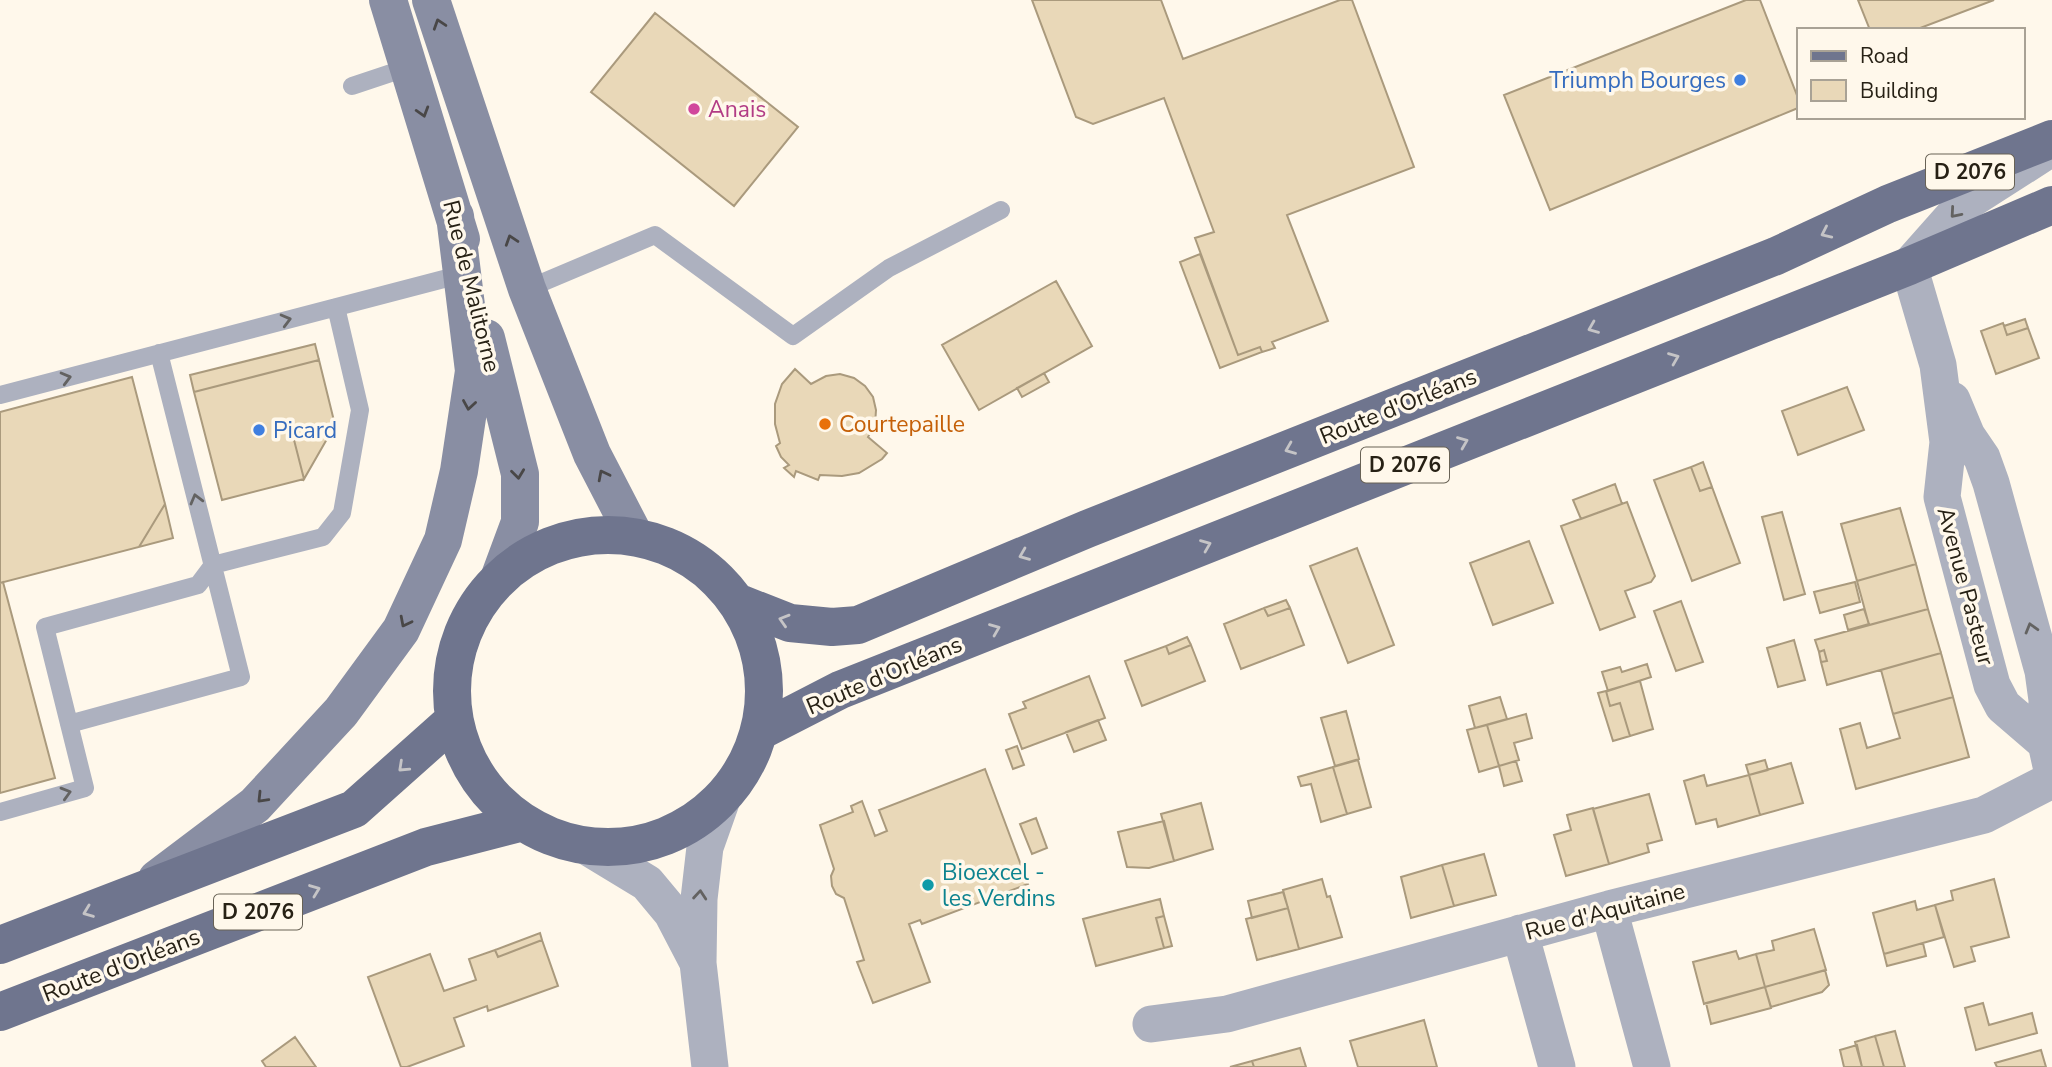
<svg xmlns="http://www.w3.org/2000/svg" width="2052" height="1067" viewBox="0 0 2052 1067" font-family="'Nunito Sans',sans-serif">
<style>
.building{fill:#e9d8b8;stroke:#aa9a7d;stroke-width:2}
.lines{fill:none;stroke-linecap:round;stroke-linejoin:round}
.service{stroke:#adb1bf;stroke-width:18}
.minor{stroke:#adb1bf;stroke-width:37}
.secondary{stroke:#898ea3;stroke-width:38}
.primary{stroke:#6f758e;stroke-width:38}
.oneway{stroke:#494747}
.oneway2{stroke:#636261}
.oneway3{stroke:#c5c4c6}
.shop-dot{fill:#3f7fe0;stroke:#fff8eb;stroke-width:2.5}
.hotel-dot{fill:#d1479c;stroke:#fff8eb;stroke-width:2.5}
.food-dot{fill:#e8710a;stroke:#fff8eb;stroke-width:2.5}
.culture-dot{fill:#0f9aa8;stroke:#fff8eb;stroke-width:2.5}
.labels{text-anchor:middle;stroke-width:7;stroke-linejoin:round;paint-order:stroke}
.shield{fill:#fff8eb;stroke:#686255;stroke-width:2}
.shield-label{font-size:21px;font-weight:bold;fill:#272115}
.shop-label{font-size:23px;fill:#366cbe;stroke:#fff8eb;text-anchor:end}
.hotel-label{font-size:23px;fill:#b23c85;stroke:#fff8eb;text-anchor:start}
.street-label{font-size:23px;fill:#272115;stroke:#fff8eb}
.food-label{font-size:23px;fill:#c56008;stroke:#fff8eb;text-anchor:start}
.culture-label{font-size:23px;fill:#0d838f;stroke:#fff8eb;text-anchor:start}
</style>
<rect width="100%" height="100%" fill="#fff8eb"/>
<path class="building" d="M1032 0H1161L1183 59 1340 0H1352L1414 167 1287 215 1328 321 1272 342 1275 348 1262 352 1260 347 1238 355 1195 238 1214 232 1164 98 1093 124 1076 117Z
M1746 0H1760L1798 98V108L1550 210 1504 95Z
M1858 0H1994L1915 30H1870Z
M655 13 798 127 734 206 591 92Z
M1200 254 1238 355 1260 347 1262 352 1220 368 1180 262Z
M1056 281 1092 346 979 410 942 345Z
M2025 319 2028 328 2007 335 2004 326Z
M2003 323 2007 335 2028 328 2039 358 1996 374 1981 331Z
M315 344 319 360 194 392 190 375Z
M319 360 335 425 293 436 304 479 222 500 194 392Z
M795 369 811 384 826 376 840 374 854 378 865 386 873 397 876 410 875 425 868 437 887 453 882 459 859 473 842 476 820 475 818 480 796 471 794 477 784 468 789 465 781 457 776 446 780 443 775 424V404L782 384Z
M1044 373 1049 382 1022 397 1017 388Z
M132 377 165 504 139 547 0 583V412Z
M1847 387 1864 430 1798 455 1782 411Z
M335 425 304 479 293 436Z
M1703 462 1712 487 1700 491 1691 467Z
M1691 467 1700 491 1712 487 1740 563 1692 581 1654 480Z
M1615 484 1622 504 1581 519 1573 500Z
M1627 502 1655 576 1651 582 1625 591 1635 617 1600 630 1561 526Z
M165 504 173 538 139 547Z
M1900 508 1916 564 1857 581 1841 524Z
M1782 512 1805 594 1784 600 1762 517Z
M1529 541 1553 603 1493 625 1470 563Z
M1357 548 1394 645 1348 663 1310 566Z
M1916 564 1928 609 1869 625 1857 581Z
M3 582 55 778 0 793V583Z
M1855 582 1860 602 1820 613 1814 592Z
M1286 600 1290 608 1268 616 1264 608Z
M1681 601 1703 662 1676 671 1654 611Z
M1264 608 1268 616 1290 608 1304 645 1241 669 1224 624Z
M1864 609 1869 624 1848 630 1844 615Z
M1928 609 1941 653 1827 685 1821 662 1827 661 1824 650 1819 652 1815 640Z
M1187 637 1191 645 1169 654 1166 646Z
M1794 640 1805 680 1778 687 1767 648Z
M1191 645 1205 681 1142 706 1125 661 1166 646 1169 654Z
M1824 650 1827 661 1821 662 1819 652Z
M1941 653 1953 697 1893 714 1881 670Z
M1647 664 1651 677 1608 691 1602 672 1620 667 1622 672Z
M1089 676 1105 718 1022 749 1009 714 1026 708 1023 702Z
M1640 681 1653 729 1630 736 1620 703 1610 706 1606 691Z
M1606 691 1610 706 1620 703 1630 736 1613 741 1598 693Z
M1500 697 1507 719 1475 728 1469 706Z
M1953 697 1969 757 1856 789 1840 729 1860 723 1867 748 1900 738 1893 714Z
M1346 711 1359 759 1335 766 1321 718Z
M1526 714 1532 738 1514 743 1519 760 1499 766 1487 725Z
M1098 720 1106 740 1074 752 1066 732Z
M1487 725 1499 766 1479 772 1467 730Z
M1017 746 1024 765 1013 769 1006 750Z
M1358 760 1371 807 1347 814 1333 767Z
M1765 760 1768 770 1749 775 1746 765Z
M1516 761 1522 781 1504 786 1499 766Z
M1791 763 1803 803 1760 815 1749 775Z
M1333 767 1347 814 1321 822 1311 784 1301 786 1298 777Z
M985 769 1028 884 922 924 920 920 909 924 930 982 873 1003 857 962 864 960 844 898 836 894 832 886 831 876 834 869 820 825 853 812 851 806 862 801 875 836 887 831 879 810Z
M1704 775 1707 786 1749 775 1760 815 1718 827 1716 819 1696 824 1684 781Z
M1649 794 1662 840 1647 844 1649 852 1609 864 1593 809Z
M1201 803 1213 849 1174 861 1161 814Z
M1593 808 1609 864 1566 876 1554 835 1571 830 1567 815Z
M1036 818 1047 848 1032 854 1020 824Z
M1164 821 1174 861 1149 868 1127 867 1118 832Z
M1484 854 1496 895 1454 906 1442 865Z
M1442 865 1454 906 1411 918 1401 877Z
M1322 879 1327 897 1330 896 1342 937 1299 949 1283 890Z
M1994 879 2009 937 1971 947 1975 961 1954 967 1935 905 1953 900 1951 891Z
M1283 892 1288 908 1252 918 1248 901Z
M1160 899 1164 916 1156 918 1164 948 1096 966 1083 919Z
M1915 901 1917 910 1935 905 1944 937 1884 954 1873 913Z
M1288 908 1299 949 1257 960 1246 919Z
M1164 916 1172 946 1164 948 1156 918Z
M1814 929 1826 970 1765 987 1756 954 1774 950 1772 941Z
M540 933 542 940 498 957 495 950Z
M542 940 558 986 488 1011 487 1006 454 1018 464 1046 407 1067H401L368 977 430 954 444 991 476 980 469 959 495 950 498 957Z
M1923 943 1926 956 1887 966 1884 954Z
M1736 951 1739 959 1756 954 1765 987 1704 1004 1693 962Z
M1825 970 1829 985 1822 992 1771 1007 1765 987Z
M1765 987 1771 1008 1711 1024 1706 1003Z
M1983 1003 1989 1025 2032 1013 2037 1033 1976 1050 1965 1008Z
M1424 1020 1437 1067H1358L1350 1041Z
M1895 1031 1905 1067H1884L1875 1036Z
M1875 1036 1884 1067H1862L1855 1042Z
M295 1037 316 1067H266L262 1061Z
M1857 1045 1862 1067H1844L1840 1050Z
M1300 1048 1306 1067H1254L1252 1061Z
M2041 1050 2046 1067H1997L1995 1063Z
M1252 1061 1254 1067H1230Z"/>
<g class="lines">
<path class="service" d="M352 86 409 67
M527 289 655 235 793 336 889 268 1001 210
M0 395 463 274
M69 724 241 677 159 353
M0 812 85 788 45 627 198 585 213 565 323 537 342 513 360 410 336 307"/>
<path class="minor" d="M2042 154 1964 204 1909 266 1938 365 1948 442 1942 497 1992 685 2003 706 2046 743 2052 770
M1952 400 1967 436 1982 458 1991 483 2043 671 2047 700 2046 743
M586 846 647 883 672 913 696 959
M1609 909 1652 1067
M1520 933 1557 1067
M1151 1024 1227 1014 1609 909 1984 815 2052 780
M710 1067 698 963 699 899 705 847 722 799"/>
<path class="secondary" d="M388 0 461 239
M431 0 527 289 592 454 634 535
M486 338 520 474V522L500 576
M157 879 255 805 341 712 401 630 443 540 459 471 474 371 455 216"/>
<path class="primary" d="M452 691a156 156 0 1 1 312 0a156 156 0 1 1-312 0Z
M739 603 790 623 832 627 858 625 1087 529 1776 256 1888 204 2052 139
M760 731 840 690 1909 266 2052 205
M0 945 354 809 454 720
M0 1012 426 847 519 823"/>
</g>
<defs><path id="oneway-chevron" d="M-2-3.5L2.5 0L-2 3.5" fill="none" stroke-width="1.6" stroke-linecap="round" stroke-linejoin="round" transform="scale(1.75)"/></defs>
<g class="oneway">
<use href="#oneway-chevron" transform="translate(439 24) rotate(-108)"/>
<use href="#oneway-chevron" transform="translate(423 112) rotate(73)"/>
<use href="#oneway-chevron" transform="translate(511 240) rotate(-108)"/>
<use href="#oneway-chevron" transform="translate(469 405) rotate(99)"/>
<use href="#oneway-chevron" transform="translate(518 474) rotate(83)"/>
<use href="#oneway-chevron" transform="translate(603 475) rotate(-117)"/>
<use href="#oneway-chevron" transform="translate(405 622) rotate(117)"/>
<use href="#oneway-chevron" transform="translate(262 798) rotate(134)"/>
</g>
<g class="oneway2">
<use href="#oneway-chevron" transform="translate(1955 213) rotate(131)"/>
<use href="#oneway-chevron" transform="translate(286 320) rotate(-15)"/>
<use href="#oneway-chevron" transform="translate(66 378) rotate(-15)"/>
<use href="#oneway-chevron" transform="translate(196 499) rotate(-105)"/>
<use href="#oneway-chevron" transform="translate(2031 628) rotate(-106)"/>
<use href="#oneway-chevron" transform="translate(66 793) rotate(-16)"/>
<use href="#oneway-chevron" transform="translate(700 895) rotate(-85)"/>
</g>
<g class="oneway3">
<use href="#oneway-chevron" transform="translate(1826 233) rotate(155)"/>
<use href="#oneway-chevron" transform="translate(1593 328) rotate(158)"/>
<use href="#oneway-chevron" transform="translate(1674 358) rotate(-22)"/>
<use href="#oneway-chevron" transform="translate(1463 442) rotate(-22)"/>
<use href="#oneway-chevron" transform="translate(1290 449) rotate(158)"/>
<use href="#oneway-chevron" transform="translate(1206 545) rotate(-22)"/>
<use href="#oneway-chevron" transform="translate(1024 555) rotate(158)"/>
<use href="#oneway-chevron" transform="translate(784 620) rotate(-163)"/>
<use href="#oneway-chevron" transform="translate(995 629) rotate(-22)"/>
<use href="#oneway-chevron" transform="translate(403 767) rotate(137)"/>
<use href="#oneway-chevron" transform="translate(315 890) rotate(-21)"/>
<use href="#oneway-chevron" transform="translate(88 912) rotate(159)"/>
</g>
<g class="shop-dot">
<circle cx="1740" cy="80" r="7"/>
<circle cx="259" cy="430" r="7"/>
</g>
<circle class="hotel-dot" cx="694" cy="109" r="7"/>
<circle class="food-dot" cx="825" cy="424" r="7"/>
<circle class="culture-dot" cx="928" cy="885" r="7"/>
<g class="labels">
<g class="shield">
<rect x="1926" y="154.5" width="88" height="35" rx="5"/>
<rect x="1361" y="447.5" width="88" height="35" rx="5"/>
<rect x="214" y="894.5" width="88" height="35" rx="5"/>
</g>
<g class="shield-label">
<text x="1970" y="179">D 2076</text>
<text x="1405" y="472">D 2076</text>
<text x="258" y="919">D 2076</text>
</g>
<g class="shop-label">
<text x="1726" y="88">Triumph Bourges</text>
<text x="273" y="438" text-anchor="start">Picard</text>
</g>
<g class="hotel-label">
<text x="708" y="117">Anais</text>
</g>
<g class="street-label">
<text transform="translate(472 286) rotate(76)" y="8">Rue de Malitorne</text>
<text transform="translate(1398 406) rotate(-22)" y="8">Route d'Orléans</text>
<text transform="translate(1966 586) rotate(75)" y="8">Avenue Pasteur</text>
<text transform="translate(884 675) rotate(-23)" y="8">Route d'Orléans</text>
<text transform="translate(1605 911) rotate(-15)" y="8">Rue d'Aquitaine</text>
<text transform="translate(121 965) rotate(-21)" y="8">Route d'Orléans</text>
</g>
<g class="food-label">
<text x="839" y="432">Courtepaille</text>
</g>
<g class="culture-label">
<text x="942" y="880">Bioexcel -<tspan x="942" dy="26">les Verdins</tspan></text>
</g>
</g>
<rect x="1797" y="28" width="228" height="91" fill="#fff8eb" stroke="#a9a295" stroke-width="2"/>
<rect x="1811" y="51" width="35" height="10" fill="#6f758e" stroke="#a9a295" stroke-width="2"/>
<text x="1860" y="63" font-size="21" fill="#272115">Road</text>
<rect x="1811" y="80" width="35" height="21" fill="#e9d8b8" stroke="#a9a295" stroke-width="2"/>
<text x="1860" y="98" font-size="21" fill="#272115">Building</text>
</svg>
